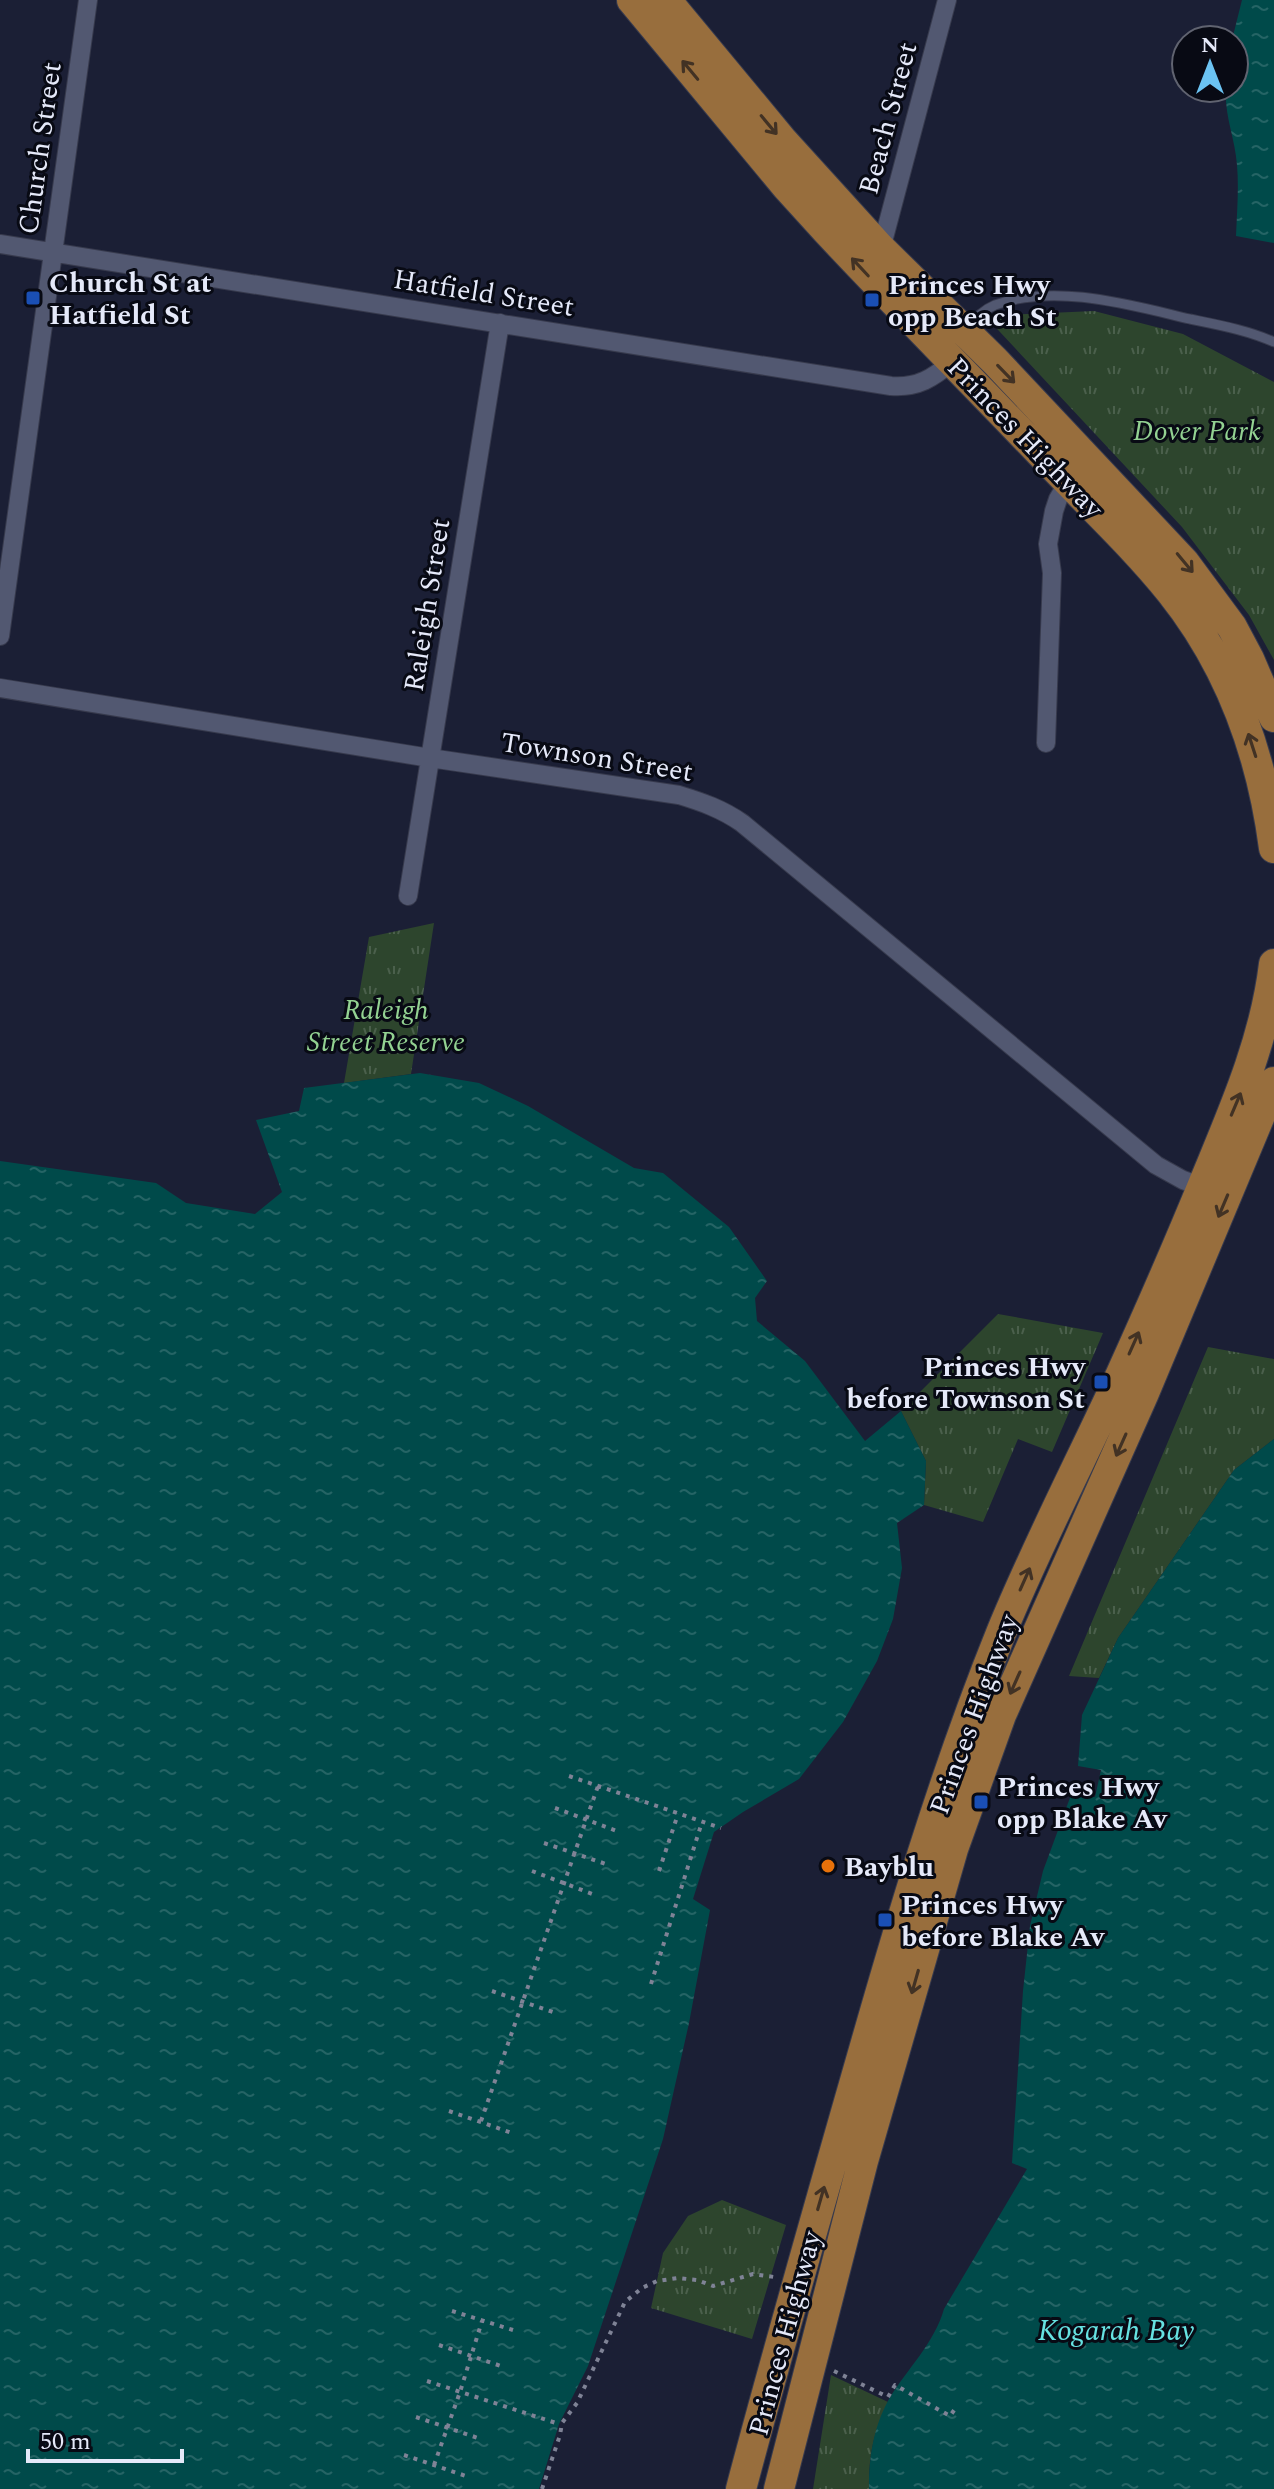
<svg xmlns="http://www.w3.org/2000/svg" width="1274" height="2489" viewBox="0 0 1274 2489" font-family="Spectral,serif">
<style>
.grass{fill:url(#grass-tufts)}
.water{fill:url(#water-ripples)}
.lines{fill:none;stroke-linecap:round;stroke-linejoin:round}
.service-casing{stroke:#373a4d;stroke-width:11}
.minor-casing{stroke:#373a4d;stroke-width:20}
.trunk-casing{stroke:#373a4d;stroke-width:32}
.path{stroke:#7f8396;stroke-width:4;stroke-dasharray:4 6;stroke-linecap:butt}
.service{stroke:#525871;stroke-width:9}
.minor{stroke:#525871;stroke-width:18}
.trunk{stroke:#986e3d;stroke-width:30}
.oneway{stroke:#423224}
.transit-dot{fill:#1a4fb4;stroke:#080a14;stroke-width:3}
.food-dot{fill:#e8710a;stroke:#080a14;stroke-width:3}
.labels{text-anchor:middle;stroke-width:6;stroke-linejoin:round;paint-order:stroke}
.street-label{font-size:28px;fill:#e5e9f9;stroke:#080a14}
.poi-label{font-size:28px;font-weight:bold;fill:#e5e9f9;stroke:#080a14;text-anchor:start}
.park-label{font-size:28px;font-style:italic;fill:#93d292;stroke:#080a14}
.water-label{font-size:30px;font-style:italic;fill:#66e2e2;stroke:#080a14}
</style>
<defs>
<pattern id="grass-tufts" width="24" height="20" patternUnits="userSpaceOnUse" patternTransform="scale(2)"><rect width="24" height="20" fill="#2d452d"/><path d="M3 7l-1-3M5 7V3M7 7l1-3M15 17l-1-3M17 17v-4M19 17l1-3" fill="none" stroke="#4b604c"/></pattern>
<pattern id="water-ripples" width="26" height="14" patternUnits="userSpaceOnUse" patternTransform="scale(2)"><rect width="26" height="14" fill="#004a4a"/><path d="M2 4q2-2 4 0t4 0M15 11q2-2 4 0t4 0" fill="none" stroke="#256465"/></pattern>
</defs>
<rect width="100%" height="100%" fill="#1b1f35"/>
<path class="grass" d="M1094 311 1183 334 1274 382V660L1249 615 1182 527 985 316Z
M434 923 411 1074 344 1083 369 937Z
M998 1314 1103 1333 1052 1452 1018 1439 983 1522 924 1505 926 1461 901 1411Z
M1208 1347 1274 1359V1439L1234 1470 1118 1638 1099 1678 1069 1676Z
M722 2200 786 2225 752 2339 651 2308 663 2253 688 2216Z
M831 2375 888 2402C873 2436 869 2452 869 2489H813Z"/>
<path class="water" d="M1242 0H1274V243L1236 236C1237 212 1239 188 1237 165 1235 138 1224 115 1226 88H1234V40H1232Z
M420 1073 479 1083 528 1106 634 1168 663 1173 729 1227 767 1281 755 1298 757 1321 805 1361 865 1441 901 1411 926 1461 924 1505 897 1523 902 1568 893 1619 877 1661 843 1722 799 1779 743 1812 714 1832 693 1899 710 1910 689 2023 663 2139 588 2366 559 2424 539 2489H0V1161L156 1183 186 1203 255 1214 282 1192 256 1120 299 1111 304 1088Z
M1274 1439V2489H869C869 2457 873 2428 889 2399 907 2369 934 2344 944 2309L1027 2169 1012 2163 1023 1991 1030 1926 1043 1871 1071 1795 1095 1797 1101 1770 1078 1766 1082 1715 1118 1638 1234 1470Z"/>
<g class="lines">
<defs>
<path id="service" d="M966 328C975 319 983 310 995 305 1056 283 1130 305 1190 319 1219 325 1247 330 1274 342"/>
<path id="minor" d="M0 244 891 386C918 388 933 378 953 361
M881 249 947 0
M0 636 88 0
M0 688 430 758 679 795C702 802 722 809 742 823L1156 1165 1183 1180 1202 1187
M1046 743 1052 573 1048 544 1054 511 1058 499 1068 482
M408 896 500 323"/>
<path id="trunk" d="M632 0 787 187 827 231C900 309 976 385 1050 463 1091 506 1134 546 1171 592 1230 666 1262 756 1274 848
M666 0 782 140 881 249 995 361 1184 562 1232 627 1249 659 1274 717
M741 2489C777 2353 816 2217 855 2081 898 1930 942 1779 1001 1633 1037 1545 1081 1461 1121 1374 1150 1310 1178 1246 1205 1180 1234 1110 1265 1040 1274 964
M779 2489 863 2161 953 1849 1001 1715 1144 1393 1274 1082"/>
</defs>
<use href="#service" class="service-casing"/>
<use href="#minor" class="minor-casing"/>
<use href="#trunk" class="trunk-casing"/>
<path class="path" d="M569 1776 721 1828
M555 1808 617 1831
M544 1843 606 1864
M532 1871 595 1895
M659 1871 678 1814
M651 1984 702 1822
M492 1991 553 2012
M449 2111 512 2133
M481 2121 598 1786
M452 2311 513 2330
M439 2345 501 2366
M834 2371 888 2397 895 2385 950 2416 957 2406
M427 2381 559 2424
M416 2417 478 2438
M404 2455 466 2476
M434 2465 460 2392 482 2321
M542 2489 560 2435 562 2423 577 2403 625 2302 642 2288 657 2281 678 2278 697 2280 713 2286 753 2274 774 2277"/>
<use href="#service" class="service"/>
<use href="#minor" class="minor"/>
<use href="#trunk" class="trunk"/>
</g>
<defs><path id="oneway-shaft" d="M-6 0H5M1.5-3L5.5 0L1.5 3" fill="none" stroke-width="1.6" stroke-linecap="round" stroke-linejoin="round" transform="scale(2)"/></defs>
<g class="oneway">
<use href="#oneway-shaft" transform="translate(690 70) rotate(-130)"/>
<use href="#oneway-shaft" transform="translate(769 125) rotate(50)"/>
<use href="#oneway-shaft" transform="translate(860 267) rotate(-133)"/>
<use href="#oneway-shaft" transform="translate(1006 374) rotate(46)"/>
<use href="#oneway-shaft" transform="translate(1185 563) rotate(50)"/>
<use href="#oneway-shaft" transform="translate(1252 745) rotate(-108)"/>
<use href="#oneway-shaft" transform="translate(1236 1104) rotate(-67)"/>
<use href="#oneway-shaft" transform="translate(1223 1206) rotate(113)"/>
<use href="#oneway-shaft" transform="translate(1134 1343) rotate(-66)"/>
<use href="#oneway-shaft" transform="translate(1121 1445) rotate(114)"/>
<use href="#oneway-shaft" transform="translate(1025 1579) rotate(-66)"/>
<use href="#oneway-shaft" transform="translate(1015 1683) rotate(114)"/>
<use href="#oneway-shaft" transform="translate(915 1982) rotate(106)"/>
<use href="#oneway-shaft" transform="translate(821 2198) rotate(-74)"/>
</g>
<g class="transit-dot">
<rect x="25" y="290" width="16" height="16" rx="4"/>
<rect x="864" y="292" width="16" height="16" rx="4"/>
<rect x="1093" y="1374" width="16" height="16" rx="4"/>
<rect x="973" y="1794" width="16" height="16" rx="4"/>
<rect x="877" y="1912" width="16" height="16" rx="4"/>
</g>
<circle class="food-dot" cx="828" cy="1866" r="8"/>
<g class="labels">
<g class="street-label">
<text transform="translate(887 118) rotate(-75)" y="10">Beach Street</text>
<text transform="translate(39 148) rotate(-82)" y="10">Church Street</text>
<text transform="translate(484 292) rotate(9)" y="10">Hatfield Street</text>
<text transform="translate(1026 437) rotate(46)" y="10">Princes Highway</text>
<text transform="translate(426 605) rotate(-81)" y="10">Raleigh Street</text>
<text transform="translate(597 756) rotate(9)" y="10">Townson Street</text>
<text transform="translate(973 1714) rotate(-70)" y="10">Princes Highway</text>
<text transform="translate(784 2333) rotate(-75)" y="10">Princes Highway</text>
</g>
<g class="poi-label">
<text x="49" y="292">Church St at<tspan x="49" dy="32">Hatfield St</tspan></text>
<text x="888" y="294">Princes Hwy<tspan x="888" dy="32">opp Beach St</tspan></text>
<text x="1085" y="1376" text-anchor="end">Princes Hwy<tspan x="1085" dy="32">before Townson St</tspan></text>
<text x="997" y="1796">Princes Hwy<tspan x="997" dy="32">opp Blake Av</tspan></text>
<text x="844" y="1876">Bayblu</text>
<text x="901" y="1914">Princes Hwy<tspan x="901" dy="32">before Blake Av</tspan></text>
</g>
<g class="park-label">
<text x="1197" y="440">Dover Park</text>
<text x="386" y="1019">Raleigh<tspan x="386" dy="32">Street Reserve</tspan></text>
</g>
<g class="water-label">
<text x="1116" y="2340">Kogarah Bay</text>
</g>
</g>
<g transform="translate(1210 64)"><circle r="38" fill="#080a14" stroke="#606370" stroke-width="2"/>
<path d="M0-6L14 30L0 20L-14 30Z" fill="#6bc3f2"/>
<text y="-12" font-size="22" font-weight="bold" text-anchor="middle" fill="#e5e9f9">N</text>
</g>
<path d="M28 2449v12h154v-12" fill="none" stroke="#e5e9f9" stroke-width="4"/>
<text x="40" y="2449" font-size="24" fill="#e5e9f9" stroke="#080a14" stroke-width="6" paint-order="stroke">50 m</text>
</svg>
